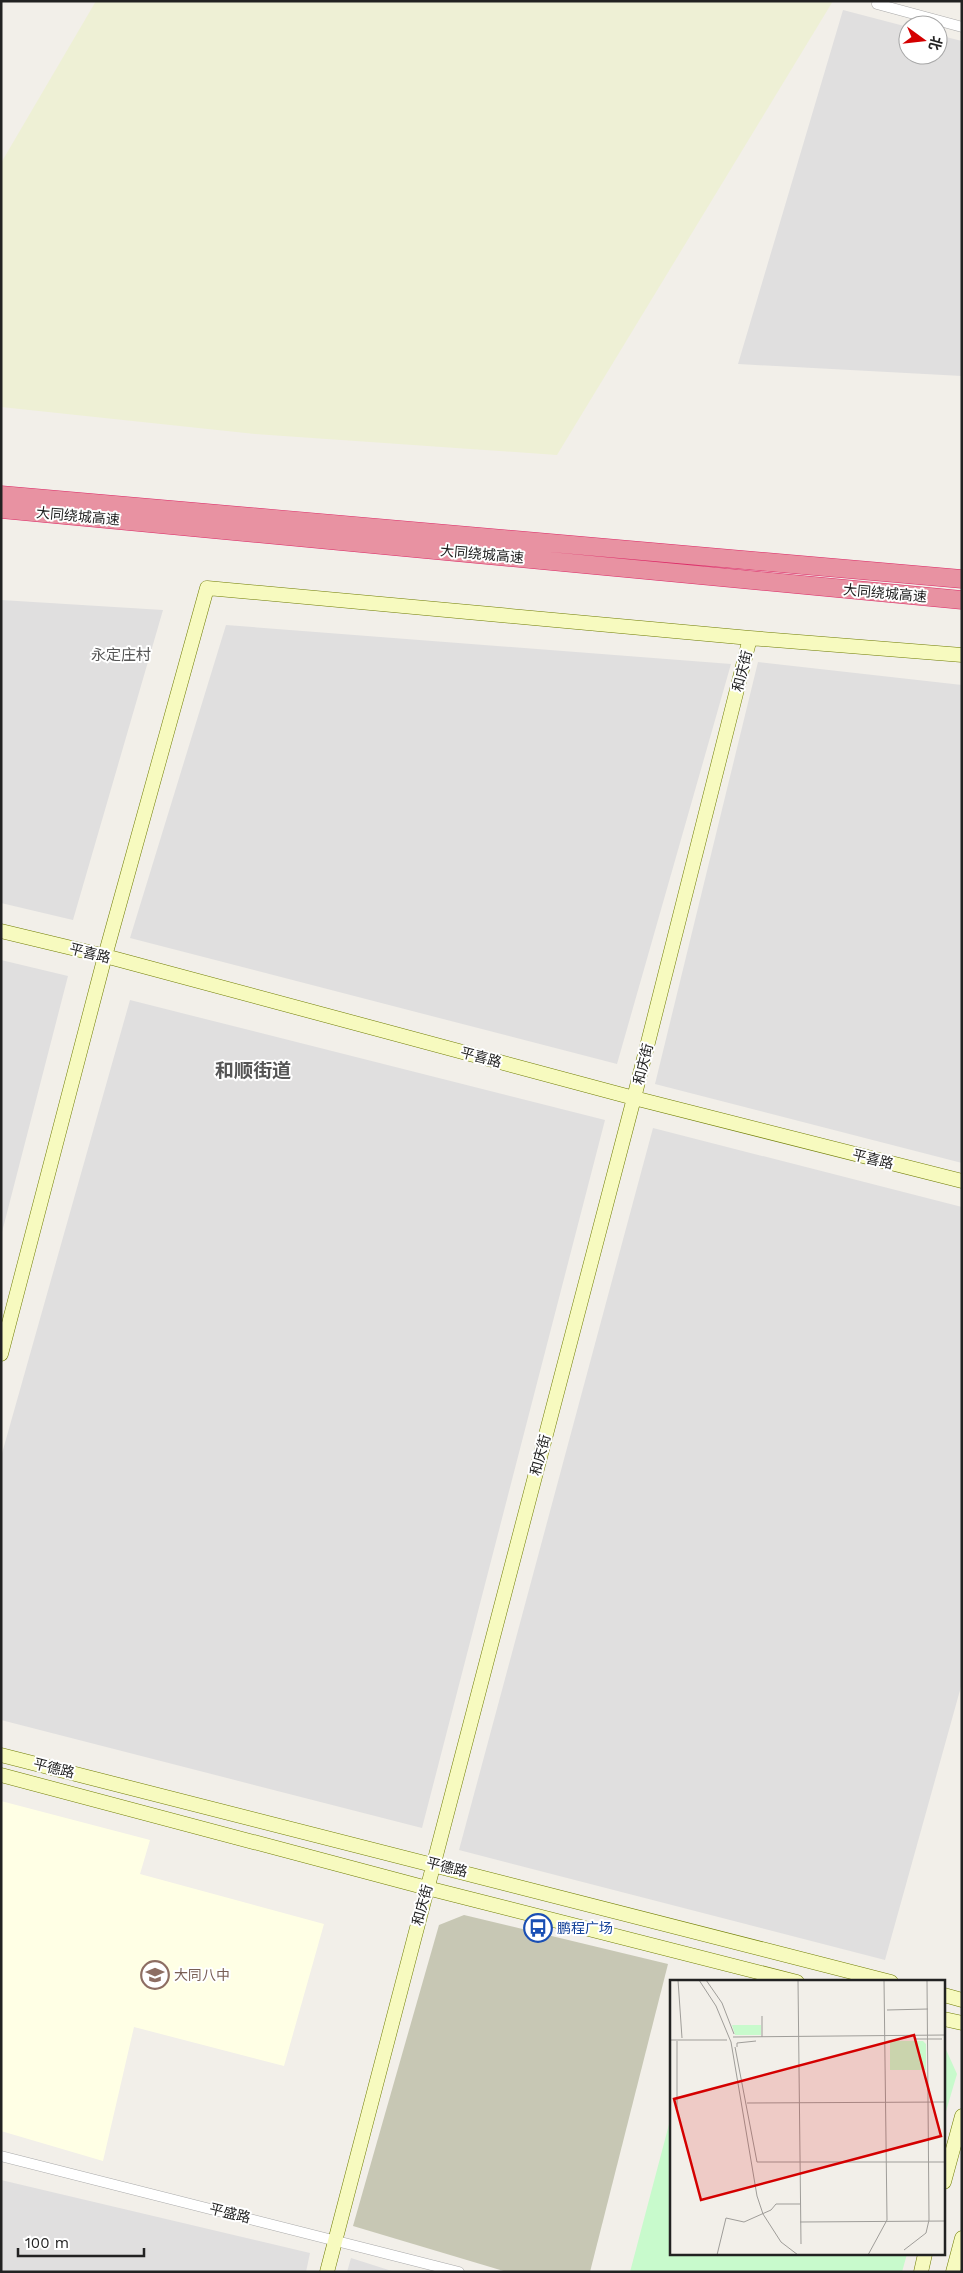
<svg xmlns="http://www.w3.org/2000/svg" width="963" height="2273" viewBox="0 0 963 2273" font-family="'Work Sans','Noto Sans SC',sans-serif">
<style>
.residential{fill:#e0dfdf}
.education{fill:#ffffe5}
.construction{fill:#c7c7b4}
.farmland{fill:#eef0d5}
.park{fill:#c8facc}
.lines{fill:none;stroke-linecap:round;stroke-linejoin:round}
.street-casing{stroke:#a9a9a9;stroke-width:11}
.secondary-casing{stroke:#707d05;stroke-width:15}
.highway-casing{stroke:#dc2a67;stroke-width:19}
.street{stroke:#fff;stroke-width:10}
.secondary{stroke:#f7fabf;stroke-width:14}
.highway{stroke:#e892a2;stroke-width:18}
.labels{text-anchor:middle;stroke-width:4;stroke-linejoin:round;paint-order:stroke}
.street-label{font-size:14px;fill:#222;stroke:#fff}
.transit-label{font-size:14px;fill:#164399;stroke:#fff;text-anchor:start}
.education-label{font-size:14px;fill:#785e54;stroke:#fff;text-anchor:start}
.neighbourhood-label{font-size:15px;fill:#555;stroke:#fff}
.district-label{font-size:19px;font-weight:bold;fill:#555;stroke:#fff}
.inset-road{fill:none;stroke:#9f9d99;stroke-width:1}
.view{fill:#d40000;fill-opacity:0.15;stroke:#d40000;stroke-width:2.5}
.inset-edge{fill:none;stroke:#222;stroke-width:2.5}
</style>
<rect width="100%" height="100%" fill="#f2efe9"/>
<path class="residential" d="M843 10 908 27V55H938V35L962 41V376L738 364Z
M1 600 163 610 73 920 1 903Z
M226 625 731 664 617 1064 130 938Z
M758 662 962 685V1163L655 1084Z
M1 960 68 976 1 1236Z
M130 1000 605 1120 422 1828 1 1720V1457Z
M653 1128 962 1207V1683L885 1960 459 1850Z
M1 2180 310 2253 306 2272H1Z
M351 2258 395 2272H347Z"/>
<path class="education" d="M1 1801 150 1840 140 1874 324 1924 284 2066 134 2027 103 2161 1 2131Z"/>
<path class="construction" d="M464 1915 668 1964 590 2272H507L353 2226 439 1925Z"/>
<path class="farmland" d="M96 1H833L557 455 255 434 1 407V163Z"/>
<path class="park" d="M944 2045 957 2074 944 2118Z
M672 2113V2254H907L902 2272H630Z"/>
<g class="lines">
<defs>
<path id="street" d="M877 4 962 27
M1 2156 459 2272"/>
<path id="secondary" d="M1 931 105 956 634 1098 962 1181
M1 1354 105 956 207 588 750 638 962 655
M1 1755 891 1982
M1 1775 427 1888 797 1982
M944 1995 962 2000
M944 2019 962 2023
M944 2182 962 2116
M327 2272 634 1098 750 638
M921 2272 925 2254
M953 2272 962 2238"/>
<path id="highway" d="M1 495 962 579
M1 509 962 600"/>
</defs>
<use href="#street" class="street-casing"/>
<use href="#secondary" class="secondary-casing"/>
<use href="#highway" class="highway-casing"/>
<use href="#street" class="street"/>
<use href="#secondary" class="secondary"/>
<use href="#highway" class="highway"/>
</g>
<defs>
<symbol id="bus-ring" viewBox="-11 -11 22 22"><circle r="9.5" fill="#fff" stroke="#1a4fb4" stroke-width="1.5"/><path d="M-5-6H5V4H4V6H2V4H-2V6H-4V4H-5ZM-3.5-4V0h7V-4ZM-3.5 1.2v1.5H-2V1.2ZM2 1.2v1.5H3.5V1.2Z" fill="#1a4fb4"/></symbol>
<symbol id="school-ring" viewBox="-11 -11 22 22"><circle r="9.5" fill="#fff" stroke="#8d6e63" stroke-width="1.5"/><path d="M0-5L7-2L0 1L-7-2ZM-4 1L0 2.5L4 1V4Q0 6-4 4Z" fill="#8d6e63"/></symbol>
</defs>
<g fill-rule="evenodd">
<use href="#bus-ring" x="522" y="1912" width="32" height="32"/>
<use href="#school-ring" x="139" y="1959" width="32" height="32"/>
</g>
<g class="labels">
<g class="street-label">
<text transform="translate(78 516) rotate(5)" y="5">大同绕城高速</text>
<text transform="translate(482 554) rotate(5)" y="5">大同绕城高速</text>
<text transform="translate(885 593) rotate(5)" y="5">大同绕城高速</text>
<text transform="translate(742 671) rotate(-76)" y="5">和庆街</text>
<text transform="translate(90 953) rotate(14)" y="5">平喜路</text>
<text transform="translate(481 1057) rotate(15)" y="5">平喜路</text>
<text transform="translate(643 1064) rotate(-76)" y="5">和庆街</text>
<text transform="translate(873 1159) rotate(14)" y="5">平喜路</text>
<text transform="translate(540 1455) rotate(-75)" y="5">和庆街</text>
<text transform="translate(54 1768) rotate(14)" y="5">平德路</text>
<text transform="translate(447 1867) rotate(14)" y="5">平德路</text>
<text transform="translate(422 1905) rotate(-75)" y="5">和庆街</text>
<text transform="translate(230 2213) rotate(14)" y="5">平盛路</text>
</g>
<g class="transit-label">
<text x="557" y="1933">鹏程广场</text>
</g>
<g class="education-label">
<text x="174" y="1980">大同八中</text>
</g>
<g class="neighbourhood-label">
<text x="121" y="660">永定庄村</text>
</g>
<g class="district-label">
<text x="253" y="1077">和顺街道</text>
</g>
</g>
<g transform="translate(670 1980)">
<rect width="275" height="275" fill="#f2efe9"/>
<path d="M62 45H91V55H65ZM223 61H253L256 64V90H220V63Z" fill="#c8facc"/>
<path class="inset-road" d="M8 0 12 58M29 0 46 26 61 62 87 216 93 234 111 262 128 275M36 0 52 23 64 54M128 0 131 264M217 30 258 29M63 57 275 55M92 57V36M246 59H272M0 60H57M65 67 87 182H275M67 67V63L86 61M77 123 275 122M7 128V61M130 242 275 241M234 270 256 253 259 240 257 0M47 275 56 238 74 242 101 230 106 224H130M198 275 217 240 214 0"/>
<path class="view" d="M244 55 271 156 31 220 4 119Z"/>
<rect width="275" height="275" class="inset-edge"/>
</g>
<rect width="963" height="2273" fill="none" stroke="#222222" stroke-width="5"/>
<g transform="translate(923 40) rotate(105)"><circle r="24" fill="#ffffff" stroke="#a7a7a7"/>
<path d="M0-4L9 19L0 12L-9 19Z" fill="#d40000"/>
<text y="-8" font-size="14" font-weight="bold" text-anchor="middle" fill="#222222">北</text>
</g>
<path d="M18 2248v8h126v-8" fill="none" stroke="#222222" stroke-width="2.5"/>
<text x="25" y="2248" font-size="15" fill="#222222" stroke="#ffffff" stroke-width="4" paint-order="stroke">100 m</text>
</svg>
